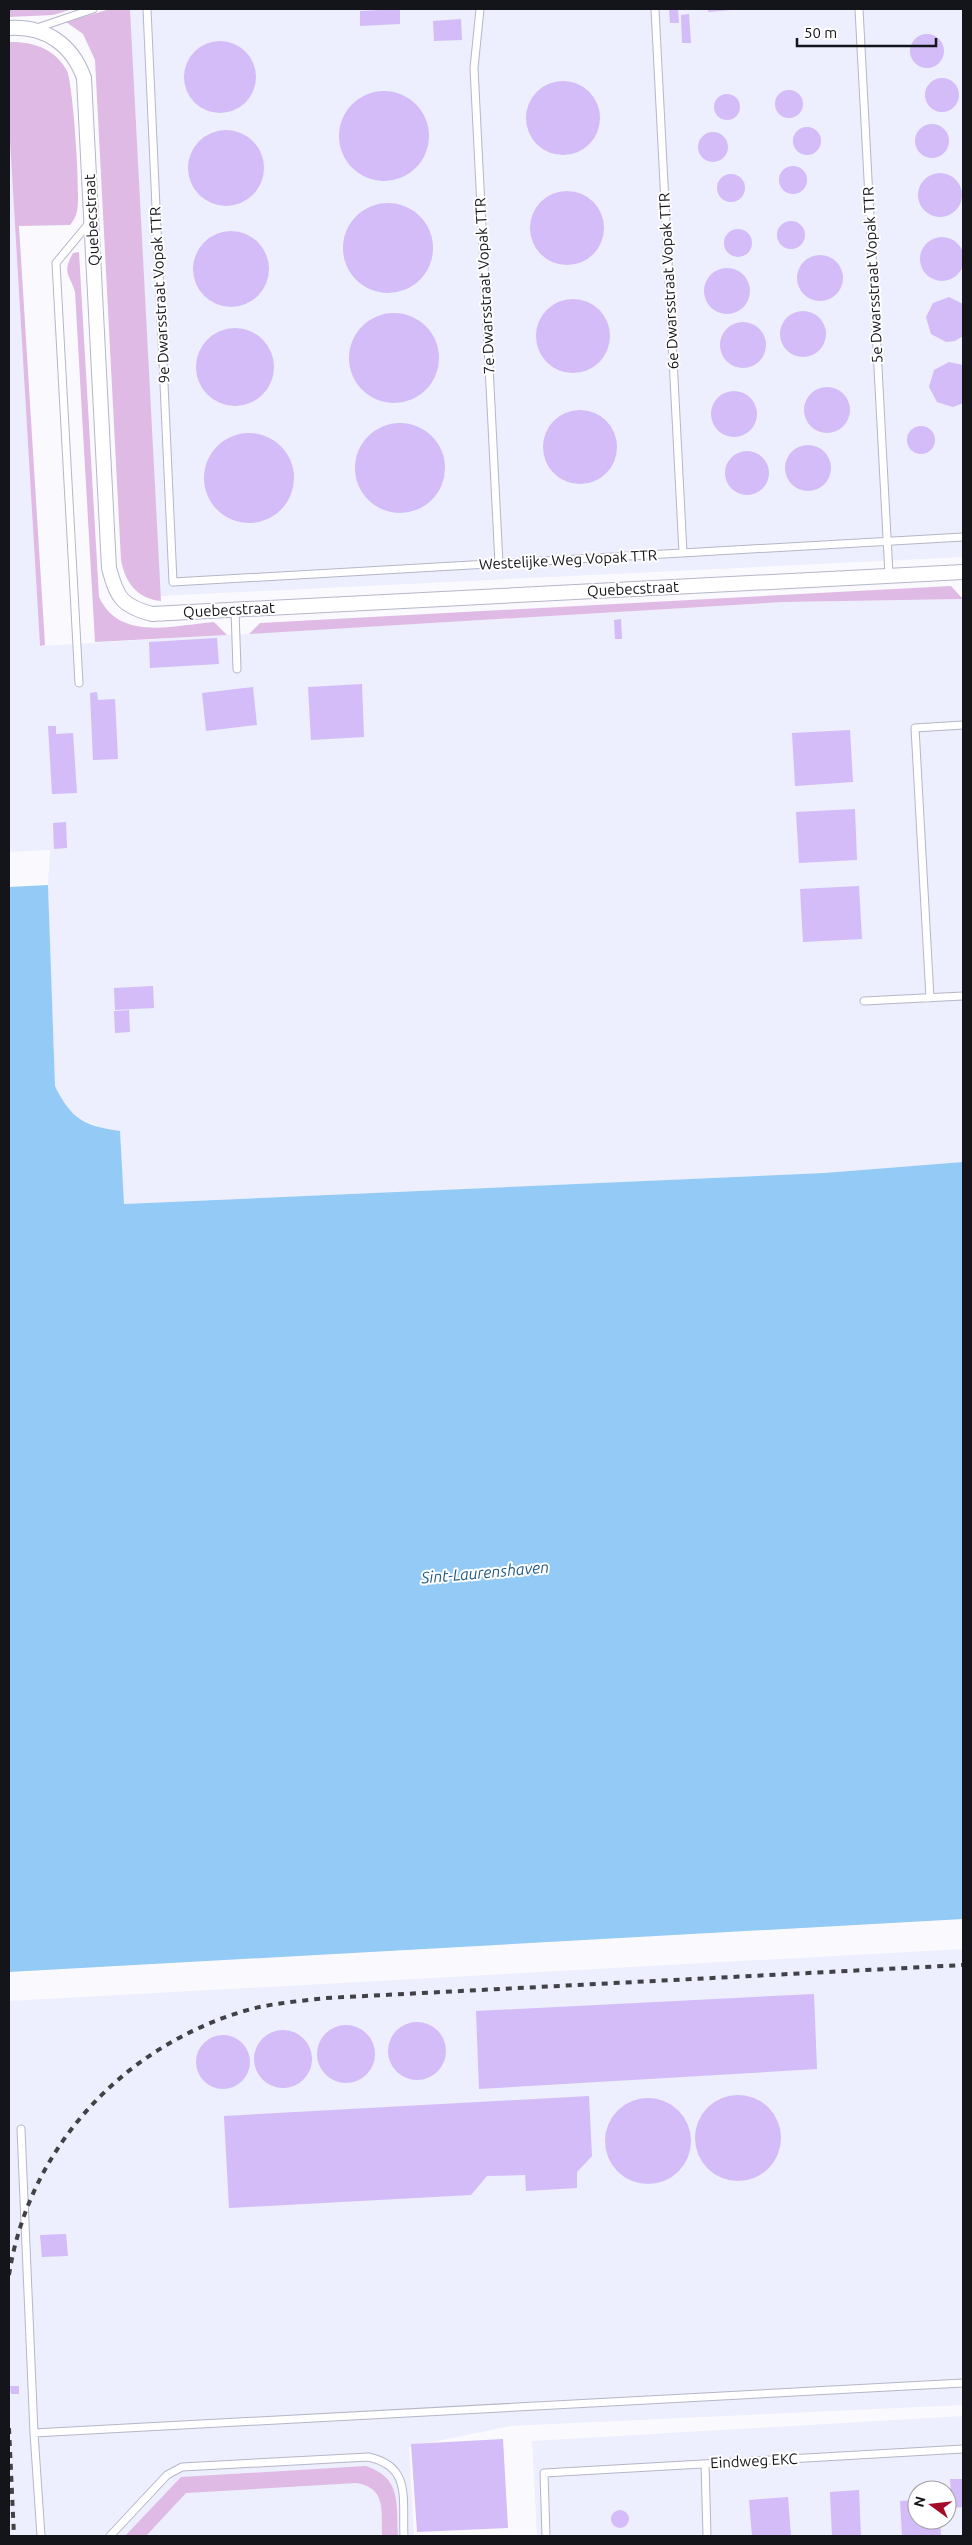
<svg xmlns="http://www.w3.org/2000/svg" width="972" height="2545" viewBox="0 0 972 2545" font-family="Ubuntu,sans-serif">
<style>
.built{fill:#edeefe;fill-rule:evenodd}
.green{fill:#dfbae5}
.water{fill:#94caf6}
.building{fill:#d3bcf7}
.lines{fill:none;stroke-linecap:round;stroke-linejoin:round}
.service-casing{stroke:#b5b6c8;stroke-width:9}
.minor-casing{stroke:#b5b6c8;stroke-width:16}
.service{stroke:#fff;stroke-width:7}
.minor{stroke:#fff;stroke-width:14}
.rail{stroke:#414147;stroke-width:4;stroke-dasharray:6 6;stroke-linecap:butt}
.labels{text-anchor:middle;stroke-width:4;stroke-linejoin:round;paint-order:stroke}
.street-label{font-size:15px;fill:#14141b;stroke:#fff}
.water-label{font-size:16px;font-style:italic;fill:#215c86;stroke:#fff}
</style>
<rect width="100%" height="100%" fill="#fafafe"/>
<path class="built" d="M130 9H963V557L160 596Z
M9 124 40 646 783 602 963 599V1162L824 1173 123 1204 120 1131 105 1129 75 1117 63 1104 55 1086 48 885 50 850 9 852Z
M963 1949V2405L510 2426 409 2447 414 2536H9V2001Z
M963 2416V2536H537L532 2441ZM917 2490H947V2520H917Z"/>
<path class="green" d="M9 9H73L53 15 9 17Z
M110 9H130L161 601C137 599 125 582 121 560L95 60 83 34 66 22Z
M9 42C32 41 56 49 67 71 73 83 81 197 77 211 76 217 73 221 70 225L19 226 45 645 40 646 9 124Z
M79 252 99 597C120 642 174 625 214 622L227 635 95 642 75 292C69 273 62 273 73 253Z
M951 586 963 599 783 602 249 634 260 623Z
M366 2466C402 2478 396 2504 398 2536H382C381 2511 387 2488 356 2483L186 2493 146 2536H125L181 2477Z"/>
<path class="water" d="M48 885 55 1086C71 1119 84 1126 120 1131L124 1204 824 1173 963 1162V1919L9 1972V887Z"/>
<path class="building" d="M400 9V24L360 26V11Z
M669 9H678L679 23H670Z
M708 9H731V10L708 12Z
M689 14 691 43H682L681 15Z
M461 19 462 40 434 41 433 21Z
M910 51a17 17 0 1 1 34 0a17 17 0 1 1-34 0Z
M184 77a36 36 0 1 1 72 0a36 36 0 1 1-72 0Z
M925 95a17 17 0 1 1 34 0a17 17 0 1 1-34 0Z
M526 118a37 37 0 1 1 74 0a37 37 0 1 1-74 0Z
M775 104a14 14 0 1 1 28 0a14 14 0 1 1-28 0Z
M339 136a45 45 0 1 1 90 0a45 45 0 1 1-90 0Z
M714 107a13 13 0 1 1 26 0a13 13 0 1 1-26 0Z
M915 141a17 17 0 1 1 34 0a17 17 0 1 1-34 0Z
M793 141a14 14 0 1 1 28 0a14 14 0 1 1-28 0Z
M188 168a38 38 0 1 1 76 0a38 38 0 1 1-76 0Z
M698 147a15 15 0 1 1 30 0a15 15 0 1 1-30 0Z
M779 180a14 14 0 1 1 28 0a14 14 0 1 1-28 0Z
M918 195a22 22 0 1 1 44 0a22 22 0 1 1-44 0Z
M717 188a14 14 0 1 1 28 0a14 14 0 1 1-28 0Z
M530 228a37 37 0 1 1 74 0a37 37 0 1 1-74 0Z
M343 248a45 45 0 1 1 90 0a45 45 0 1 1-90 0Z
M777 235a14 14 0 1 1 28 0a14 14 0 1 1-28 0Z
M724 243a14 14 0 1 1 28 0a14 14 0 1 1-28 0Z
M193 269a38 38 0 1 1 76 0a38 38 0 1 1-76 0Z
M920 259a22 22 0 1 1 44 0a22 22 0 1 1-44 0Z
M797 278a23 23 0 1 1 46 0a23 23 0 1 1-46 0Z
M704 291a23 23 0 1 1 46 0a23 23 0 1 1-46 0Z
M949 297 963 304V336L955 341 946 342 931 334 926 317 933 303Z
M536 336a37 37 0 1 1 74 0a37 37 0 1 1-74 0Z
M780 334a23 23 0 1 1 46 0a23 23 0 1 1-46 0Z
M349 358a45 45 0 1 1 90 0a45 45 0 1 1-90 0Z
M720 345a23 23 0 1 1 46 0a23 23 0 1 1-46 0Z
M196 367a39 39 0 1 1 78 0a39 39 0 1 1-78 0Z
M949 362 963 365V403L953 407 937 402 929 387 934 370Z
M804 410a23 23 0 1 1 46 0a23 23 0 1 1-46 0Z
M711 414a23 23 0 1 1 46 0a23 23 0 1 1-46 0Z
M543 447a37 37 0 1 1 74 0a37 37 0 1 1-74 0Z
M355 468a45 45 0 1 1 90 0a45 45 0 1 1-90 0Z
M907 440a14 14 0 1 1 28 0a14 14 0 1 1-28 0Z
M204 478a45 45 0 1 1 90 0a45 45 0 1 1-90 0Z
M785 468a23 23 0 1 1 46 0a23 23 0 1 1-46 0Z
M725 473a22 22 0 1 1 44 0a22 22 0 1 1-44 0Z
M621 619 622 639H615L614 620Z
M217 638 219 664 150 668 149 642Z
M362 684 364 737 311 740 308 687Z
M253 687 257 725 206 731 202 693Z
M97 692 98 700 115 699 118 759 93 760 90 693Z
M48 726H56V734L73 733 77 793 52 794Z
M850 730 853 782 795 786 792 733Z
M855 809 857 860 799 863 796 812Z
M66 822 67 848 54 849 53 823Z
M859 886 862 939 803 942 800 889Z
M153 986 154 1008 115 1010 114 988Z
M129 1010 130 1032 115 1033 114 1011Z
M814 1994 817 2069 479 2089 476 2011Z
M388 2051a29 29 0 1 1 58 0a29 29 0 1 1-58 0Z
M317 2054a29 29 0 1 1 58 0a29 29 0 1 1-58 0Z
M254 2059a29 29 0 1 1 58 0a29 29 0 1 1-58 0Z
M196 2062a27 27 0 1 1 54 0a27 27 0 1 1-54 0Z
M695 2138a43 43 0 1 1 86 0a43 43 0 1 1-86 0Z
M589 2096 592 2156 577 2172V2188L526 2191 525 2175 487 2176 471 2195 229 2208 224 2116Z
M605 2141a43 43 0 1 1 86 0a43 43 0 1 1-86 0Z
M66 2234 68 2256 42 2257 40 2235Z
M10 2386H19V2394H11Z
M503 2439 508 2528 417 2532 411 2444Z
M950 2479H963V2507L952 2508Z
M859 2490 861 2536H832L830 2492Z
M788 2497 791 2536H752L749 2500Z
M917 2500V2520H940L941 2536H902L900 2501Z
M611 2519a9 9 0 1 1 18 0a9 9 0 1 1-18 0Z"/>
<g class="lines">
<defs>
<path id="service" d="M147 9 173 582 963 537
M480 9 474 68 499 564
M655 9 683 553
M859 9 889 575
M34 29 93 9
M235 610 237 669
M79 683 56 263 90 222
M930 998 915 728 963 725
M864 1001 963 996
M21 2129 34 2433 41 2536
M34 2433 963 2383
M705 2464 707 2536
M110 2536 167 2475 182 2467 368 2457C412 2466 402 2499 404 2536
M546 2536 544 2473 963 2449"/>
<path id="minor" d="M9 28C45 26 72 44 84 78L109 568C117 598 122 606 152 614L963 572"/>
</defs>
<use href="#service" class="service-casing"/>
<use href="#minor" class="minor-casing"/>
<use href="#service" class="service"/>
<use href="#minor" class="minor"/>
<path class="rail" d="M9 2275C29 2146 125 2044 251 2009 275 2003 301 2001 326 1998L963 1965
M9 2428 14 2536"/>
</g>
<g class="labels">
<g class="street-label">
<text transform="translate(92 220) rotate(-93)" y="5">Quebecstraat</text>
<text transform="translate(873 275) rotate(-93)" y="5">5e Dwarsstraat Vopak TTR</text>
<text transform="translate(669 281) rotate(-93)" y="5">6e Dwarsstraat Vopak TTR</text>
<text transform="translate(485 286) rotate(-93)" y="5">7e Dwarsstraat Vopak TTR</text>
<text transform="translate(160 295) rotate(-93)" y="5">9e Dwarsstraat Vopak TTR</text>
<text transform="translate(568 560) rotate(-3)" y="5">Westelijke Weg Vopak TTR</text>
<text transform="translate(633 589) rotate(-3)" y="5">Quebecstraat</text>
<text transform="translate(229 610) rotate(-3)" y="5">Quebecstraat</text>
<text transform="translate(754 2461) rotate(-3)" y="5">Eindweg EKC</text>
</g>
<g class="water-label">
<text transform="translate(485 1572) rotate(-5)" y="6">Sint-Laurenshaven</text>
</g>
</g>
<rect width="972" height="2545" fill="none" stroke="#14141b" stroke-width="20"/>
<g transform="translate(932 2505) rotate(285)"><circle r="24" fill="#ffffff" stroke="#a1a1a4"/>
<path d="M0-4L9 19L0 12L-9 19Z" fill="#a60c2a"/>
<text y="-8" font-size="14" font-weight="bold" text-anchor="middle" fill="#14141b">N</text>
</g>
<path d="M797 38v8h139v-8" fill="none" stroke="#14141b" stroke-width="2.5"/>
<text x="804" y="38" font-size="15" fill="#14141b" stroke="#ffffff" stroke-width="4" paint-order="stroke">50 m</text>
</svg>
